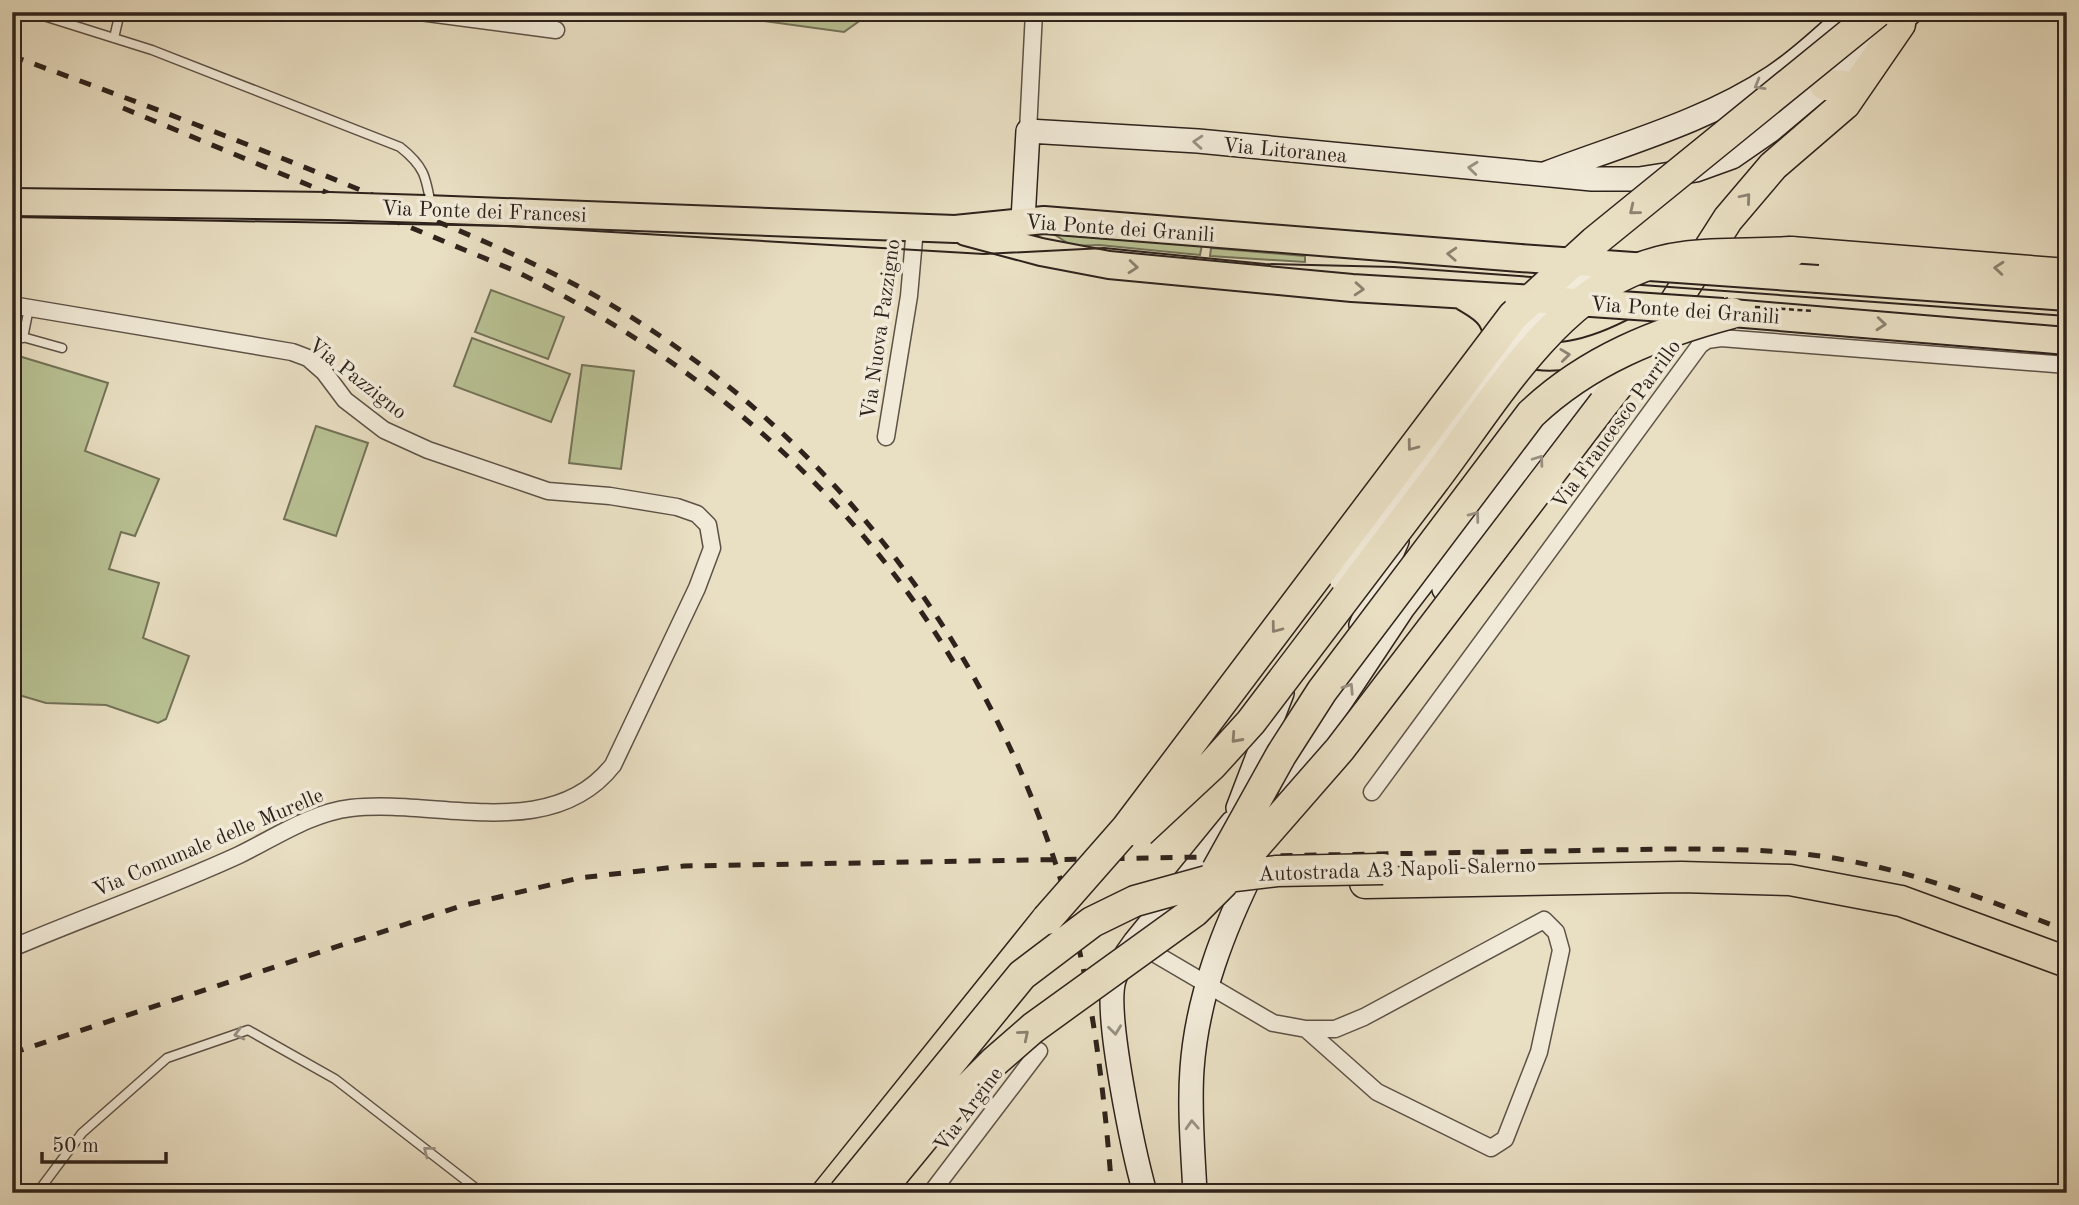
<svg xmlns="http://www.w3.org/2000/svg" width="2079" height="1205" viewBox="0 0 2079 1205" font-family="'Old Standard TT',serif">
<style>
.green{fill:#b8c193;stroke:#737258;stroke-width:2}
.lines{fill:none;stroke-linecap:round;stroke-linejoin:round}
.lane-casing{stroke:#5d5246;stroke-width:11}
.street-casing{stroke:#5d5246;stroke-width:19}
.secondary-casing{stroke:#2e231c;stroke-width:26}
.primary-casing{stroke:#2e231c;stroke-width:30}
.highway-casing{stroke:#2e231c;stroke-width:33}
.lane{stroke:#f1ead8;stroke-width:8}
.street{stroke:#f1ead8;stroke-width:16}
.secondary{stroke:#f1ead8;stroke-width:23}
.primary{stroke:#e9dfc3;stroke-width:26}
.highway{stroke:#e9dfc3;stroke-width:30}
.tram{stroke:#2e231c;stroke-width:2}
.rail{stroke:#2e231c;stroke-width:5;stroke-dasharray:12 12;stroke-linecap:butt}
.secondary-bridge-casing{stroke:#2e231c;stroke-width:26;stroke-linecap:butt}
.primary-bridge-casing{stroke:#2e231c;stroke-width:30;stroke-linecap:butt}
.highway-bridge-casing{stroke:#2e231c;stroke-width:33;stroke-linecap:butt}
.path-bridge{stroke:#2e231c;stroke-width:2.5;stroke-dasharray:5 3.5;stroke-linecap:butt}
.secondary-bridge{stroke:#f1ead8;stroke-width:23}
.primary-bridge{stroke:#e9dfc3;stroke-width:26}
.highway-bridge{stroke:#e9dfc3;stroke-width:30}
.oneway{stroke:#999083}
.oneway2{stroke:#8c8170}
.labels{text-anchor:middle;stroke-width:7;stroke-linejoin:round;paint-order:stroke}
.street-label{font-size:21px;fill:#2e231c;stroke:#f1ead8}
</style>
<rect width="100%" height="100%" fill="#e9dfc3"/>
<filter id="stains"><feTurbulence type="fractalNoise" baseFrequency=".00286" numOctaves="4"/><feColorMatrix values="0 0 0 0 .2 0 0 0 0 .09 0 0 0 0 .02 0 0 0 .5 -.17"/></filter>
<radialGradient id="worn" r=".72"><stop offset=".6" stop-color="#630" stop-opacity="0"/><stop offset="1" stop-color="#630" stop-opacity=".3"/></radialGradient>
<path class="green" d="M698 12H872L844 32Z
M1049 231 1202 245 1200 255 1099 245 1072 246Z
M1211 248 1305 256V262L1210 256Z
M491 290 564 317 548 359 475 332Z
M472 338 570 374 551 422 454 386Z
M12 354 108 383 85 451 159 479 135 536 121 532 109 569 159 583 143 638 189 656 166 719 158 723 106 705 46 703 12 693Z
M582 365 634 371 621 469 569 463Z
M316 426 368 443 336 536 284 519Z"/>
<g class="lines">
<defs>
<path id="lane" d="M31 12 152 50 400 147C424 166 426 176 431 206
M114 38 120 12
M12 334 62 348
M23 338 29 308
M37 1193 82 1133 167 1058 248 1030 335 1079 482 1193"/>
<path id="street" d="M420 12 556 30
M1028 131 1034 12
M12 305 292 352 308 358 324 372 345 400 384 430 428 450 548 491 610 496 677 507 697 514 708 525 712 548 697 588 613 765C551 844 437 798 351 808 310 813 276 837 239 855 165 889 87 916 12 948
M886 437 909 296 915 228
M1372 792 1700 345 1707 340 1721 338 2067 365
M1140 945 1273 1023 1306 1029H1335L1364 1017 1544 920 1556 932 1561 950 1539 1052 1505 1139 1491 1148 1377 1092 1306 1029
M931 1193 1039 1051"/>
<path id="secondary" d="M1547 173C1623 144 1705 122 1773 77 1801 59 1826 34 1851 12
M1023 220 1028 131 1198 141 1592 179H1639L1696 170 1732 157 1771 130 1911 12
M1444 589 1559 432 1606 382
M1361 625 1397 541
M1290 796 1316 739 1403 608 1538 433 1575 390
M1238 808 1282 693
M1145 1193C1134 1154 1104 1013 1114 980 1118 966 1126 954 1135 942L1232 823
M1195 1193C1193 1152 1189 1110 1192 1069 1197 997 1224 928 1256 864"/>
<path id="primary" d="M12 202 329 206
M425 209 955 229 1044 220 1520 258
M966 232 1041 252 1109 265 1352 288 1518 298
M1818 279 2067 297
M1461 295C1472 302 1484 307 1491 318 1495 324 1497 333 1501 338 1537 375 1603 349 1640 329
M1732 313 2067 341"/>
<path id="highway" d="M1825 85 1844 86 1847 95 1845 104
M1791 252 2067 274
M1604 403 1640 357 1728 219 1773 166 1845 104 1900 24
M1365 883 1681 877 1790 880 1901 901 2067 962
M827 1193 1047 919"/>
</defs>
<use href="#lane" class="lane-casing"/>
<use href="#street" class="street-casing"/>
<use href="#secondary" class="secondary-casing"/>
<use href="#primary" class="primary-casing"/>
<use href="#highway" class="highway-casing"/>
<use href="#lane" class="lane"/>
<use href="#street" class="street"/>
<use href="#secondary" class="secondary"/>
<use href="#primary" class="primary"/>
<use href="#highway" class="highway"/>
<path class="tram" d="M12 217 510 226 984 254 1104 248 1265 264 1394 267 2067 316"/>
<path class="rail" d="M12 56C136 101 260 148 382 199 458 230 536 261 608 303 838 438 1005 663 1072 920 1095 1009 1105 1101 1112 1193
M123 108 513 270C695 358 850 488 954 663
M12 1053 461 906 579 878 684 866 1667 849C1721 849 1774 849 1827 857 1911 870 1989 900 2067 931"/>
<defs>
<path id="secondary-bridge" d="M1341 579 1529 324 1580 283 1617 264"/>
<path id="primary-bridge" d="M329 206 425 209
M1520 258 1818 279
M1518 298 1723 312"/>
<path id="highway-bridge" d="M1140 832 1212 765 1251 722C1312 642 1373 562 1433 482 1488 410 1546 309 1630 272 1683 248 1735 256 1791 252
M1217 870 1281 755 1322 691 1531 414C1588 360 1657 333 1732 313
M1047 919 1126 829 1513 316 1594 242 1877 12
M844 1193 1022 975 1092 922 1135 901 1218 878 1277 871 1383 869
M878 1193 947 1109 994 1062 1033 1028 1195 911 1223 883 1340 749 1604 403"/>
</defs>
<use href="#secondary-bridge" class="secondary-bridge-casing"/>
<use href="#primary-bridge" class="primary-bridge-casing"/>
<use href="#highway-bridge" class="highway-bridge-casing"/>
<path class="path-bridge" d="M1755 307 1813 311"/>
<use href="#secondary-bridge" class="secondary-bridge"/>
<use href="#primary-bridge" class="primary-bridge"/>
<use href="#highway-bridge" class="highway-bridge"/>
</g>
<defs><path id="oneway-chevron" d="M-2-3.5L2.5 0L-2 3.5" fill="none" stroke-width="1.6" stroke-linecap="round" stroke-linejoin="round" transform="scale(1.75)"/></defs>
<g class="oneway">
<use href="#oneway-chevron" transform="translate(1759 85) rotate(150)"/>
<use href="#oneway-chevron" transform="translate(1198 142) rotate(-176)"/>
<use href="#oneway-chevron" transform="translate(1473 168) rotate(-174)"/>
<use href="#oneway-chevron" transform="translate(1539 460) rotate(-54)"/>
<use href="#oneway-chevron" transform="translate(1475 516) rotate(-53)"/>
<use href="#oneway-chevron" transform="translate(1349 688) rotate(-57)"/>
<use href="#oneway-chevron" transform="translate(1115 1030) rotate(83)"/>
<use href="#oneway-chevron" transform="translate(239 1034) rotate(165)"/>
<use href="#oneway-chevron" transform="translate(1192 1125) rotate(-93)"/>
<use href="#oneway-chevron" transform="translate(428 1151) rotate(-142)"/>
</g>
<g class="oneway2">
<use href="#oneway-chevron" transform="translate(1746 198) rotate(-50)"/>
<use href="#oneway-chevron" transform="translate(1634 210) rotate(141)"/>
<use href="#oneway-chevron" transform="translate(1452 254) rotate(-177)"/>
<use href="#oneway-chevron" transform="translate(1133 267) rotate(5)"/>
<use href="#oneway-chevron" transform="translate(1999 268) rotate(-175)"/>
<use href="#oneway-chevron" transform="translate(1359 289) rotate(4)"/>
<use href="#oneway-chevron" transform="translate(1881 324) rotate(5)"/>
<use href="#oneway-chevron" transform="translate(1565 355) rotate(-7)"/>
<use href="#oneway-chevron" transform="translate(1412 446) rotate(127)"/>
<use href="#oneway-chevron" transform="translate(1276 628) rotate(127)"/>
<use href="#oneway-chevron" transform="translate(1236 738) rotate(132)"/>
<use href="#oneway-chevron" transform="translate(1024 1035) rotate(-40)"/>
</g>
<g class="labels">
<g class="street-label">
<text transform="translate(1285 150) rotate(5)" y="7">Via Litoranea</text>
<text transform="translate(484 211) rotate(2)" y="7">Via Ponte dei Francesi</text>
<text transform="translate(1120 228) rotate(4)" y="7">Via Ponte dei Granili</text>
<text transform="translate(1685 310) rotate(4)" y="7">Via Ponte dei Granili</text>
<text transform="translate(880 329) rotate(-82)" y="7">Via Nuova Pazzigno</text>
<text transform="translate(358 378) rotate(38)" y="7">Via Pazzigno</text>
<text transform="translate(1616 424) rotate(-54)" y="7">Via Francesco Parrillo</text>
<text transform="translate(208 842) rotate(-23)" y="7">Via Comunale delle Murelle</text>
<text transform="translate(1397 869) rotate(-2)" y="7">Autostrada A3 Napoli-Salerno</text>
<text transform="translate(968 1109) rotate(-53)" y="7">Via Argine</text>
</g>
</g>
<rect width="2079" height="1205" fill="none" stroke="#e9dfc3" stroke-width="42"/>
<rect x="14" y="14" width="2051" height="1177" fill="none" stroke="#2e231c" stroke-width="3.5"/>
<rect x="21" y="21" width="2037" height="1163" fill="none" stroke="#2e231c" stroke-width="2"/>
<path d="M42 1152v10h124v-10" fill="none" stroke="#2e231c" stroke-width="3.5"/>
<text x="52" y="1152" font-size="21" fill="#2e231c" stroke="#f1ead8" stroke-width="5" paint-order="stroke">50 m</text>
<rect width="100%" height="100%" filter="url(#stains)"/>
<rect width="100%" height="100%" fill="url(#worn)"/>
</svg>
